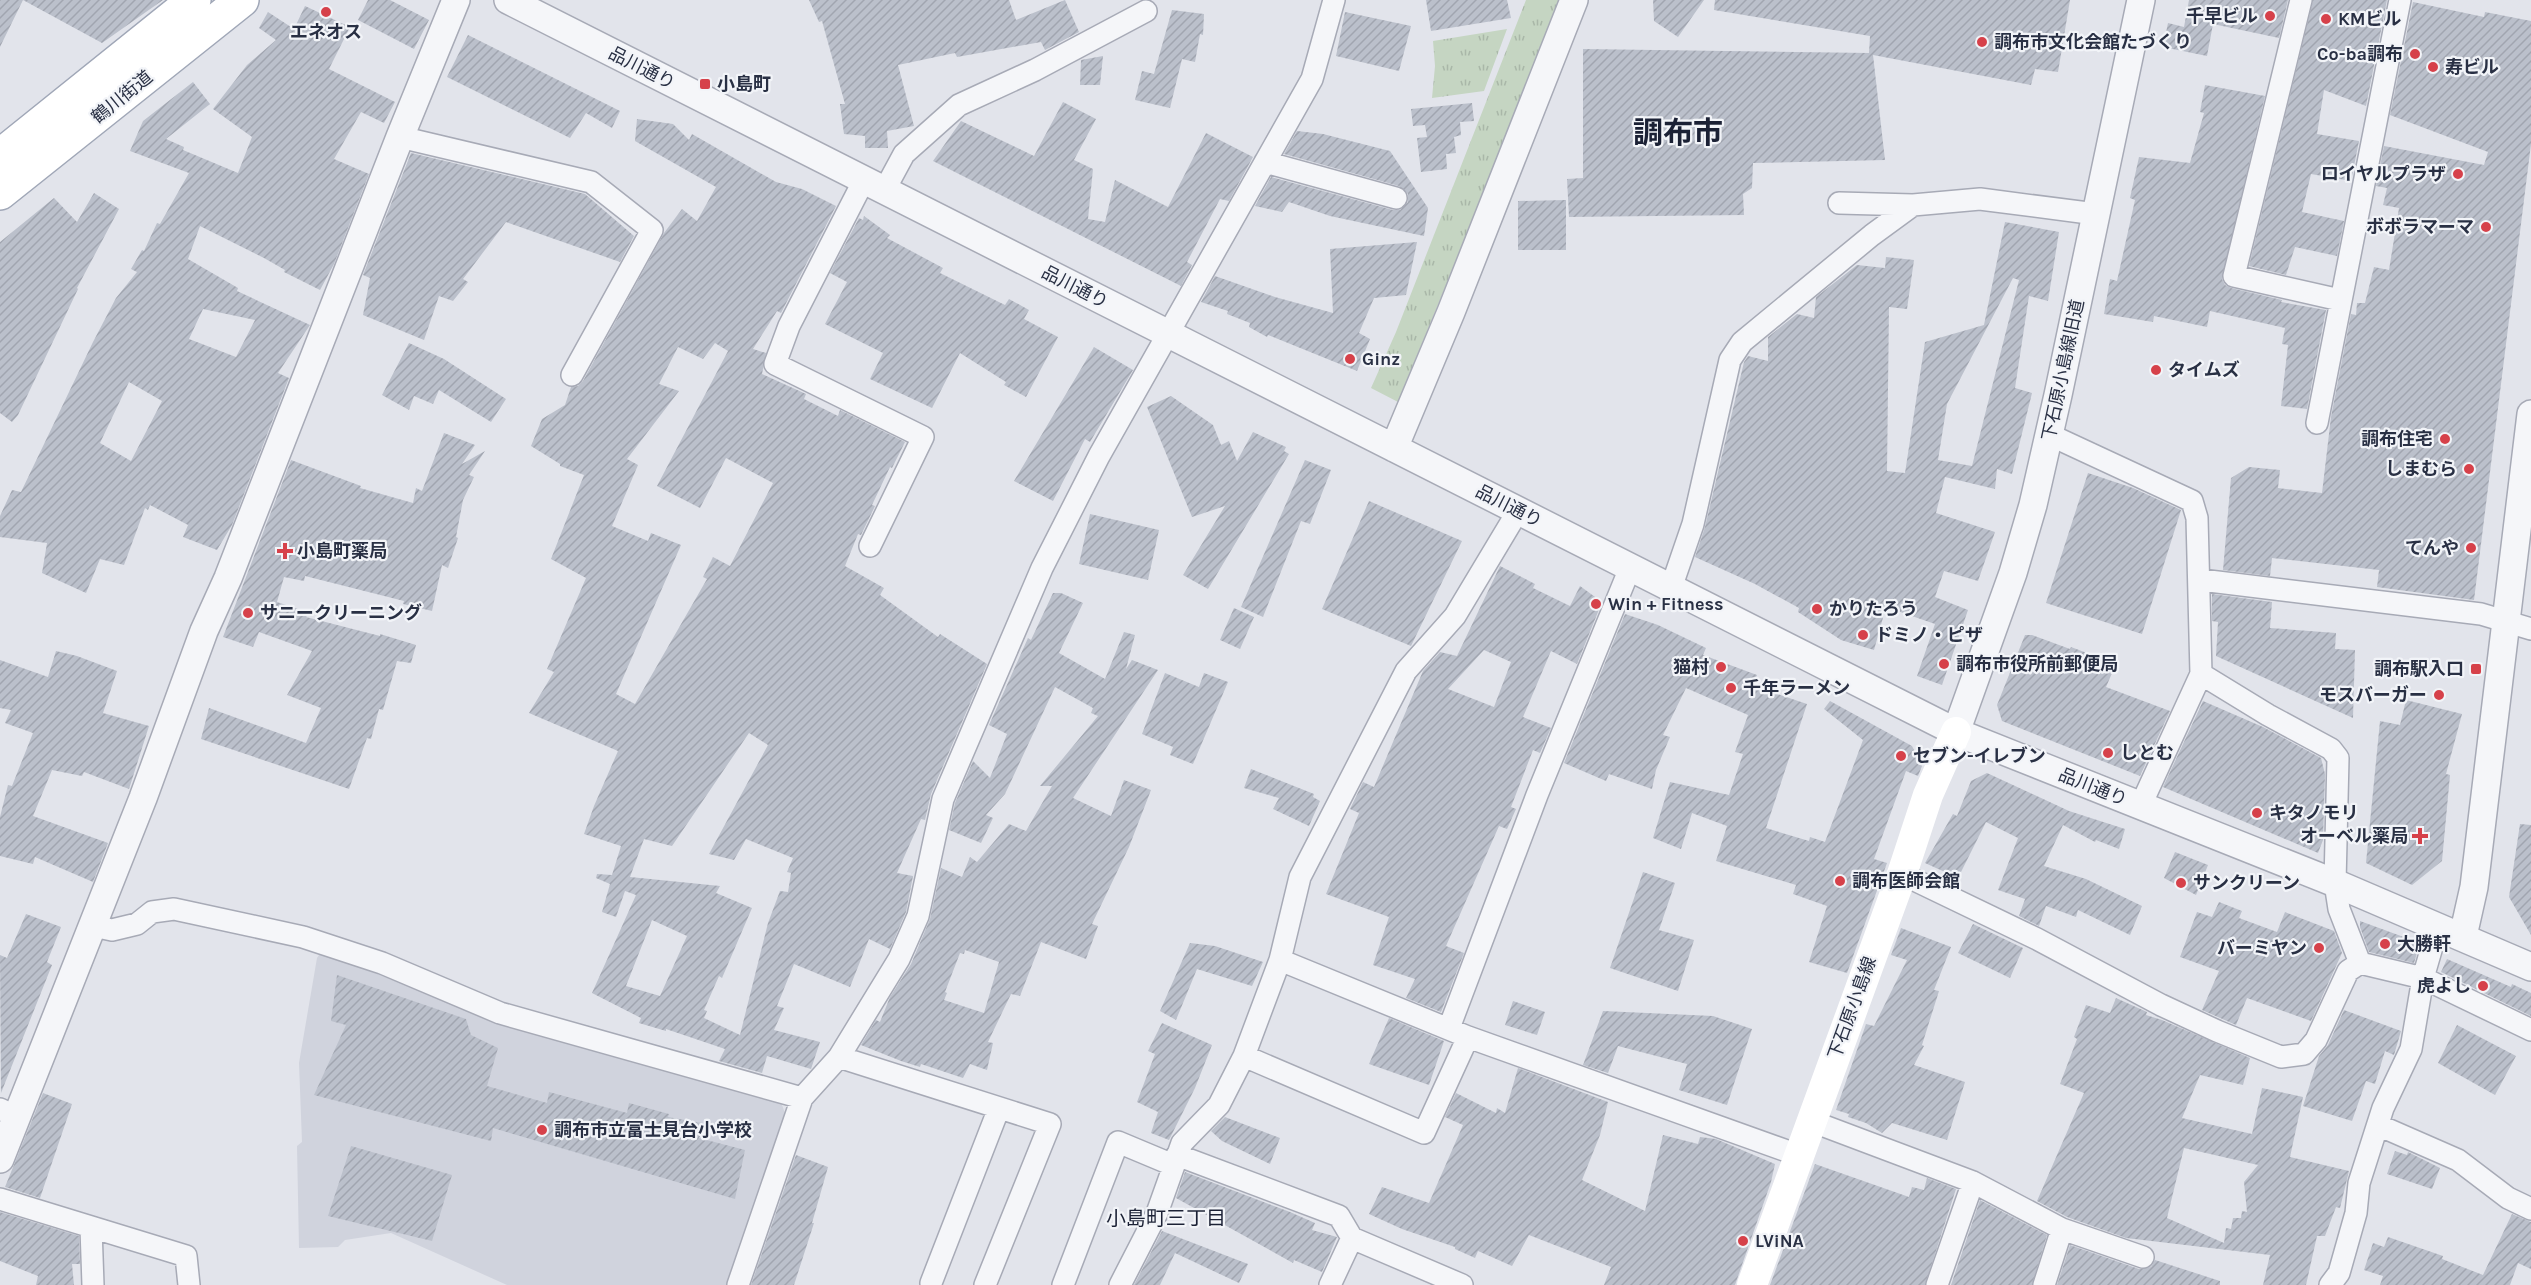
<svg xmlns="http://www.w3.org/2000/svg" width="2531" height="1285" viewBox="0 0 2531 1285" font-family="Karla,'Noto Sans JP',sans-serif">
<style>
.built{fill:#d0d3dd}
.grass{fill:url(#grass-tufts)}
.building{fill:url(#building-hatch);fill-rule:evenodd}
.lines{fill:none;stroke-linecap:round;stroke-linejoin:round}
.minor-casing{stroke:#a7aab6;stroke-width:24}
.tertiary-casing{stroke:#a7aab6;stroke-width:30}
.primary-casing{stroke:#a0a7b7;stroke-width:36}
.minor{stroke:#f5f6f9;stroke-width:21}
.tertiary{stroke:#f5f6f9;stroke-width:27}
.secondary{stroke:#fff;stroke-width:30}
.primary{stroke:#fff;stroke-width:33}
.poi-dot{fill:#d6414a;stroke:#f2f4f8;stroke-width:2}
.labels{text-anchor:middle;stroke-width:4.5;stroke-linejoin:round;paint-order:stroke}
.poi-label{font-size:18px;font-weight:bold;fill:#293044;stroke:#f2f4f8;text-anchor:start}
.street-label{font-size:18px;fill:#293044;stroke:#f2f4f8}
.neighbourhood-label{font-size:20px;fill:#1b2135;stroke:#f2f4f8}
.town-label{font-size:30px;font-weight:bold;fill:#1b2135;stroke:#f2f4f8}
</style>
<defs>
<pattern id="grass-tufts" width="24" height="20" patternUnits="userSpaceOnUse" patternTransform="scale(1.5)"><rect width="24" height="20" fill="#c5d5c2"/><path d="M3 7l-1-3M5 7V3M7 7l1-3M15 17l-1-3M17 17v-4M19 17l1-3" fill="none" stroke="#a9b7a8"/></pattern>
<pattern id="building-hatch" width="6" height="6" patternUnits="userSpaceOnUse" patternTransform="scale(1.5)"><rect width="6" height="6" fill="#bbc0cb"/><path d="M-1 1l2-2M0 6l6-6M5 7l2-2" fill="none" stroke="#a1a5b0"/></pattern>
</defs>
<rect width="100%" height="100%" fill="#e2e4eb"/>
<path class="built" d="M321 952 512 1027 781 1102 787 1119 733 1285H507L391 1233 345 1240 338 1247 299 1248 297 1146 302 1142 299 1063 317 958Z"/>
<path class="grass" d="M1526 0H1563L1398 402 1371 388 1396 332Z
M1507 29 1484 91 1432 98 1435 66 1433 41Z"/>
<path class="building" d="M0 0H163L102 43 23 0 0 47Z
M368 0H390L429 20 414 49 358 20Z
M809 0H1009L1016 20 1065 0 1079 32 1045 50 1041 42 957 57 955 53 898 65 914 126 887 131 888 148H865V136L844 134 840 104H845L822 21 819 22Z
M1426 0H1507L1511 18 1431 31Z
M1653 0H1704L1678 37 1654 21Z
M1715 0H2070L2058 72 2035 69 2031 85 1873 55 1885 160 1753 163 1752 188 1743 194 1744 215 1569 217 1567 179 1583 178V49L1869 53 1870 36 1714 10Z
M2189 0H2288L2279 38 2213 24 2207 56 2163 47 2168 23 2184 27Z
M2313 0H2387L2366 106 2324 90 2317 134 2359 141 2351 181 2311 174 2302 212 2344 221 2337 256 2295 247 2286 275 2249 266Z
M2413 2 2484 17 2485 12 2531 21V144L2474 600 2377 587 2379 570 2272 558 2270 576 2223 570 2231 478 2249 467 2280 470 2278 488 2322 493 2331 417 2351 314 2356 315 2357 303H2365L2374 267 2389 270 2399 208 2383 205 2387 188 2376 186 2384 146 2484 165 2488 152 2390 115Z
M305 6 350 27 329 69 395 102 384 123 361 112 334 159 369 174 334 264 320 290 284 272 285 270 264 258 200 226 188 259 238 288 237 291 310 325 278 373 289 378 232 525 217 550 183 537 188 525 150 505 148 510 145 508 124 565 100 559 86 593 42 573 47 543 0 537V516L12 490 21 492 93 342 116 298 137 272 131 269 142 250 144 251 157 223 160 224 189 173 130 151 143 121 193 82 210 104 166 139 184 147 183 150 238 173 252 137 213 109 247 65 276 40 259 28 268 12 294 29ZM203 309 255 320 236 357 189 339ZM129 382 162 401 131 461 100 443Z
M1172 10 1204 14 1203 35 1200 34 1195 62 1182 59 1170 108 1135 100 1142 71 1154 74Z
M1345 12 1411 26 1399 71 1336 56Z
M468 35 620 111 612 128 586 113 570 138 447 77Z
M1103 56 1100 85H1080L1081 60Z
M2205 85 2265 96 2222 279 2225 285 2231 288 2282 300 2281 302 2326 310 2307 409 2281 406 2288 345 2282 344 2285 328 2210 311 2207 327 2154 316 2153 322 2104 314 2110 279 2117 281 2135 200 2130 198 2139 157 2190 163 2204 113 2200 112Z
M1063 102 1096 119 1074 160 1093 169 1088 219 1105 222 1115 180 1168 207 1206 133 1253 157 1229 201 1220 199 1187 262 1192 265 1181 286 933 161 961 121 1034 156Z
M1472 103 1474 121 1460 122 1461 135 1454 137 1456 153 1446 154 1447 169 1421 172 1417 138 1427 137 1425 125 1413 126 1411 109Z
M637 119 673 124 689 140 692 134 776 182 802 189 836 206 781 313 777 311 753 349 766 353 762 374 806 394 804 399 838 416 840 410 905 442 892 468 890 467 872 505 875 506 861 535 858 534 845 566 884 588 880 595 938 637 940 634 987 664 931 794 925 820 921 819 897 873 913 876 906 912 890 949 869 939 850 987 794 964 777 1006 784 1008 774 1030 820 1042 811 1069 767 1056 762 1073 719 1061 725 1049 666 1029V1031L639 1023 641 1018 592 993 636 895 625 891 616 917 602 912 610 884 596 878 597 874 612 875 621 846 584 834 594 806 618 751 529 713 554 672 547 669 586 578 551 559 584 475 560 466V464L531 446 542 419 565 405 571 387 578 386 583 381 664 233 682 209 697 221 716 187 635 141ZM715 343 728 351 657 486 700 508 726 458 773 483 730 566 713 557 703 577 707 579 635 704 616 694 681 545 651 533 648 541 612 526 638 465 627 459 679 391 659 384 678 347 703 359ZM749 733 768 745 709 854 734 860 746 839 793 858 787 872 791 873 788 892 780 891 768 923 740 1035 704 1018 707 1011 704 1010 719 976 722 978 752 908 716 893 720 886 630 877 644 839 672 846ZM652 920 687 936 660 996 626 986Z
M1297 131 1323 134 1390 151 1428 208 1424 236 1330 216 1289 202 1282 212 1255 206 1271 177 1393 210H1400L1408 202V194L1399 186 1284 154Z
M411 153 585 194 634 236 620 262 506 222 463 279 468 282 453 301 439 296 424 340 363 315 370 278 363 275Z
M94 193 119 209 77 288 78 289 18 415 12 422 0 413V242L54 198 77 222Z
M1566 200V250H1518V201Z
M864 216 890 235 887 238 943 268 940 273 1005 305 1009 299 1029 310 1024 319 1058 337 1026 397 1004 385 1006 382 960 353 932 408 870 379 883 353 825 324 847 282 830 273 859 218 863 220Z
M2005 222 2059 232 2048 301 2029 296 2015 388 2032 393 2012 474 1997 469 1995 489 1945 477 1936 513 1995 532 1978 581 1944 571 1935 597 1968 610 1942 685 1917 676 1935 624 1886 607 1874 650 1841 640 1798 612 1799 608 1755 584 1695 557 1705 527 1744 362 1748 356 1768 361V337L1797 314 1814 318 1816 297 1857 265 1885 268 1886 257 1914 260 1907 309 1889 307 1887 471 1905 473 1925 342 1984 325ZM2013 278 2019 280 1972 466 1938 460 1947 404Z
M1417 242 1406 295 1374 298 1359 333 1370 339 1357 371 1268 335 1267 337 1249 327 1250 323 1227 314 1228 311 1201 302 1215 276 1275 297 1333 313 1330 249Z
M409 343 444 359 506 399 491 422 439 390 433 404 414 396 409 410 382 395Z
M1094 347 1133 370 1090 442 1085 439 1053 501 1014 481Z
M1171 396 1213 425 1221 445 1229 441 1237 461 1253 432 1286 447 1284 451 1289 454 1208 589 1183 575 1225 506 1192 517 1147 407Z
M444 433 475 445 462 464 485 451 469 475 474 477 463 500 456 537 458 538 448 568 442 565 432 611 403 604 404 601 305 576 304 581 284 577 277 602 298 609 297 613 307 616 306 617 380 636V634L416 645 411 663 397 661 383 710 379 709 371 739 367 738 349 789 201 739 209 708 306 743 321 708 287 695 312 651 259 632 253 647 223 637 291 460 361 486 360 488 413 503 416 488 422 491Z
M1305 460 1331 470 1310 524 1301 521 1263 617 1241 607Z
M2088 473 2133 488 2181 510 2142 634 2046 603Z
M1369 501 1462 541 1411 646 1322 609Z
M1090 514 1159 530 1148 580 1079 564Z
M1500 566 1535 584 1533 588 1570 606 1580 586 1602 602 1577 664 1551 651 1523 717 1551 728 1540 753 1533 750 1511 807 1516 809 1507 829 1499 826 1446 946 1464 953 1441 1012 1406 998 1415 979 1373 965 1389 917 1326 894 1359 813 1350 809 1363 782 1374 787 1423 671 1440 652 1457 656ZM1484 650 1511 662 1494 707 1448 689Z
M1053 593H1061L1083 603 1059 653 1105 679 1124 632 1135 635 1126 669 1132 660 1158 670 1073 798 1111 816 1124 780 1151 790 1129 847 1092 924 1098 926 1086 959 1041 942 1020 996 1011 994 988 1042 993 1043 987 1070 970 1064 963 1078 921 1064 920 1067 901 1061 861 1045 876 1020 880 1022 890 997 911 964 930 919 941 868 962 877 970 857 977 862 1009 824 1026 831 1052 786H1040L1098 716 1091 713 1093 708 1055 687 1005 794 986 815 993 818 981 843 949 830 955 803 973 761 990 778 1007 734 989 725 1028 638 1031 640ZM965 950 999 962 984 1013 944 1000 947 993 945 992 960 953 964 954Z
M2212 594 2272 602 2270 628 2336 633 2335 649 2355 650 2353 718 2216 656 2218 622 2212 621Z
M1234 608 1254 617 1240 649 1220 640Z
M1625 614 1658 625 1706 648 1703 655 1757 675 1753 686 1807 704 1766 828 1809 841 1810 837 1825 842 1863 740 1824 709 1830 701 1912 746 1922 766 1918 776 1906 771 1874 859 1887 863 1847 973 1809 962 1827 906 1793 894 1796 885 1716 861 1727 826 1692 813 1681 849 1653 838 1670 782 1729 795 1743 754 1735 752 1748 715 1686 688 1663 735 1670 737 1656 770 1652 789 1609 774 1606 781 1564 763Z
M2025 635H2032L2070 649 2071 647 2116 664 2106 687 2170 711 2140 776 2002 721 1997 705Z
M56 651 77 656 117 671 103 713 149 726 129 789 84 772 82 776 52 770 33 816 108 843 93 882 35 857 33 864 0 856V817L8 785 12 786 33 733 5 723 11 710 0 708V660L48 677Z
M1165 673 1199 687 1204 673 1228 682 1193 764 1170 755 1173 747 1142 734Z
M2406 700 2462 714 2446 774 2450 775 2442 861 2412 885 2366 863 2380 721 2400 725Z
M2203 701 2263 727 2321 758 2325 774 2323 840 2318 853 2163 787Z
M1251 769 1314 794 1313 797 1320 801 1309 826 1273 809 1279 798 1244 788Z
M1987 773 2069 811 2125 829 2119 849 2096 840 2095 842 2063 825 2044 866 2086 879 2142 906 2130 935 2078 910 2076 917 2046 906 2039 926 2019 916 2025 899 1998 890 2018 838 1986 822 1958 878 1925 863 1953 814 1957 816 1971 781Z
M2520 824 2531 825V935L2509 897Z
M2175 852 2208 865 2196 895 2164 878Z
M1643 872 1675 883 1659 930 1694 940 1678 991 1610 968Z
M2219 902 2242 911 2239 918 2277 932 2285 912 2334 931 2342 953 2311 1021 2247 998 2236 1025 2202 1010 2219 971 2180 957 2197 912 2212 917Z
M26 914 61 927 47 962 52 965 1 1093 0 955 7 958Z
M2360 921 2420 943 2414 963 2369 952 2360 927Z
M1973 924 2023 948 2010 978 1958 953Z
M1901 928 1951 947 1934 990 1939 991 1922 1045 1924 1046 1914 1065 1965 1082 1947 1140 1892 1123 1882 1133 1866 1123 1848 1117 1849 1114 1836 1110 1866 1024 1874 1026 1907 960 1891 955Z
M1190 943 1215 946 1263 962 1252 986 1197 969 1176 1020 1160 1011Z
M2447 959 2511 987 2512 984 2531 993V1016L2441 972Z
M337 975 466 1019 471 1035 498 1048 487 1086 547 1103 549 1092 627 1113 629 1103 669 1114 668 1117 707 1124 699 1138 745 1150 735 1199 493 1128 491 1141 314 1095 346 1025 331 1021Z
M2116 998 2147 1012 2146 1015 2162 1020 2250 1058 2243 1085 2200 1075 2182 1118 2252 1134 2262 1088 2303 1097 2290 1157 2349 1171 2340 1208 2336 1207 2325 1236H2317L2306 1285H2263L2270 1255 2126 1238 2067 1217 2037 1201 2084 1093 2060 1084 2077 1039 2074 1037 2086 1005 2110 1013ZM2184 1148 2258 1165 2244 1182 2247 1212 2242 1211 2241 1218H2233L2231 1229 2226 1228 2224 1243 2167 1218Z
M1513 1001 1545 1012 1537 1035 1505 1025Z
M2344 1010 2401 1031 2394 1055 2385 1051 2375 1084 2366 1081 2352 1121 2303 1106 2319 1056 2328 1045Z
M1603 1011 1713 1016 1752 1029 1727 1105 1679 1090 1687 1064 1618 1046 1608 1073 1583 1065Z
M1389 1018 1444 1041 1429 1085 1369 1064Z
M1162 1023 1212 1045 1195 1088 1169 1140 1151 1133 1158 1112 1137 1102 1155 1054 1148 1051Z
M2457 1025 2516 1056 2495 1095 2438 1063Z
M1518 1068 1608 1102 1600 1135 1582 1180 1645 1211 1663 1135 1698 1144 1700 1137 1716 1139 1775 1164 1771 1182 1735 1285H1604L1611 1267 1529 1235 1512 1266 1478 1251 1475 1258 1455 1249V1247L1402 1229 1369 1214 1382 1187 1429 1203 1463 1125 1445 1117 1456 1093 1496 1113 1497 1108 1505 1113Z
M43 1093 72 1104 40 1198 5 1187Z
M1225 1117 1280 1138 1270 1164 1222 1141 1211 1131Z
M351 1146 452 1175 432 1241 328 1216Z
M2395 1151 2407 1155 2408 1152 2440 1168 2432 1189 2387 1174Z
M796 1155 828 1167 812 1223H814L794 1285H751Z
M1815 1164 1909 1197 1912 1187 1924 1190 1927 1178 1956 1189 1925 1285H1770Z
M1185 1172 1290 1212 1315 1223 1312 1230 1337 1237 1322 1272 1294 1260 1293 1263 1176 1198Z
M1980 1200 2047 1235 2032 1285H1951Z
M0 1212 79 1236 80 1264H72L74 1285H36L38 1276 0 1261Z
M2512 1214 2531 1222V1269L2518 1263 2510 1285H2380L2383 1276 2364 1270 2373 1243 2384 1247 2388 1237 2443 1256 2442 1259 2483 1275Z
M1162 1231 1248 1264 1239 1283 1175 1253 1160 1285H1134Z
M2070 1245 2139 1269 2151 1267 2155 1260 2220 1281V1285H2057Z"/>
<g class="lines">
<defs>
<path id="minor" d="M2301 0 2234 276 2340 300
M400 137 591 182 652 230 572 375
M1265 162 1396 198
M864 180 789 326 775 364 923 437 870 546
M884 191 904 154 959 105 1035 70 1146 11
M1839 203 1913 205 1980 199 2096 214
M2317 423 2400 0
M2050 435 2192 501 2197 518 2201 674 2268 715 2331 749 2338 758 2335 883 2339 909 2360 963
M2201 580 2481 614 2531 629
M1671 588 1693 524 1730 360 1742 342 1872 235 1913 205
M2140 807 2201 674
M1902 874 2037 939 2161 1005 2217 1031 2281 1057 2304 1054 2316 1040 2348 971 2360 963 2423 978 2531 1030
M93 926 112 930 137 924 152 912 174 909 303 937 382 963 500 1013 802 1098
M1280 960 1468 1037 1798 1155
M1449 1028 1537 795 1630 568
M1244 1056 1424 1133 1468 1037
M839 1057 1050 1124 985 1285
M0 1109 17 1117
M1811 1121 1973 1182 2062 1229 2044 1285
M2378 1125 2458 1160 2508 1198 2531 1209
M1177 1155 1339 1216 1352 1238 1462 1285
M0 1199 186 1256 189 1285
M91 1228 93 1285
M2062 1229 2143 1257
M931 1283 999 1108
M738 1285 802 1098 839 1057 899 959 918 916 943 799 1042 568 1099 456 1312 79 1334 0
M1063 1285 1118 1142 1173 1165
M1120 1285 1157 1213 1182 1143 1219 1105 1244 1056 1280 960 1300 877 1406 671 1455 616 1518 511
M1330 1285 1352 1238
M1937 1285 1973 1182
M2330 1285 2339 1273 2356 1213 2359 1183 2383 1108 2411 1049 2423 978 2438 926"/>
<path id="tertiary" d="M508 0 1956 732 2335 883 2531 967
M1394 448 1451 312 1574 0
M1956 732 2013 573 2033 505 2058 395 2141 0
M2463 936 2474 887 2531 414
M0 1159 143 798 204 631 228 578 400 137 456 0"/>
<path id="primary" d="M0 156 194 0
M0 193 242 0"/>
</defs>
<use href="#minor" class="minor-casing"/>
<use href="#tertiary" class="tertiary-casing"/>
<use href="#primary" class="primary-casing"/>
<use href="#minor" class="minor"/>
<use href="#tertiary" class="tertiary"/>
<path class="secondary" d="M1752 1285 1902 874 1928 795 1956 732"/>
<use href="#primary" class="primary"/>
</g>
<g class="poi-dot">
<circle cx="326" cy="12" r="6"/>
<circle cx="2270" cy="16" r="6"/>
<circle cx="2326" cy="19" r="6"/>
<circle cx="1982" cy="42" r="6"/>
<circle cx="2415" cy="54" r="6"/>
<circle cx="2433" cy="67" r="6"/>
<rect x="699" y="78" width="12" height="12" rx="3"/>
<circle cx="2458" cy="174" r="6"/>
<circle cx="2486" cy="227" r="6"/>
<circle cx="1350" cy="359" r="6"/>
<circle cx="2156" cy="370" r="6"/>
<circle cx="2445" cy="439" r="6"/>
<circle cx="2469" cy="469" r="6"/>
<circle cx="2471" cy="548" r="6"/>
<path d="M282 542h6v6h6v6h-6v6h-6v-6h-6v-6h6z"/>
<circle cx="1596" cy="604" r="6"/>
<circle cx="1817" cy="609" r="6"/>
<circle cx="248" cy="613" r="6"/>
<circle cx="1863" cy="635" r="6"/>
<circle cx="1944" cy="664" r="6"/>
<circle cx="1721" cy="667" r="6"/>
<rect x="2470" y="663" width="12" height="12" rx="3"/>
<circle cx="1731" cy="688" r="6"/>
<circle cx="2439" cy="695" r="6"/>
<circle cx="2108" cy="753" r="6"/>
<circle cx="1901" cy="756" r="6"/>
<circle cx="2257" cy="813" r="6"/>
<path d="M2417 827h6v6h6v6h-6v6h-6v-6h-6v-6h6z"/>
<circle cx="1840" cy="881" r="6"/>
<circle cx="2181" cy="883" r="6"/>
<circle cx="2385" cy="944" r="6"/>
<circle cx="2319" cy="948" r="6"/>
<circle cx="2483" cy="986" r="6"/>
<circle cx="542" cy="1130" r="6"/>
<circle cx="1743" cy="1241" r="6"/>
</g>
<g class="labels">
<g class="poi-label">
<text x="2258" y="22" text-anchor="end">千早ビル</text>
<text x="2338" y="25">KMビル</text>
<text x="326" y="38" text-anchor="middle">エネオス</text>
<text x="1994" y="48">調布市文化会館たづくり</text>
<text x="2403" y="60" text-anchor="end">Co-ba調布</text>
<text x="2445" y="73">寿ビル</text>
<text x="717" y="90">小島町</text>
<text x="2446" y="180" text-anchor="end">ロイヤルプラザ</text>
<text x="2474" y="233" text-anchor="end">ボボラマーマ</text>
<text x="1362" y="365">Ginz</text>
<text x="2168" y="376">タイムズ</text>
<text x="2433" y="445" text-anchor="end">調布住宅</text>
<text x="2457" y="475" text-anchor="end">しまむら</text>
<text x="2459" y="554" text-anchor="end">てんや</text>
<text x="297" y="557">小島町薬局</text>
<text x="1608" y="610">Win + Fitness</text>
<text x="1829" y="615">かりたろう</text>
<text x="260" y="619">サニークリーニング</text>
<text x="1875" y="641">ドミノ・ピザ</text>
<text x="1956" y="670">調布市役所前郵便局</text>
<text x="1709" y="673" text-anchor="end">猫村</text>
<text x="2464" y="675" text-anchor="end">調布駅入口</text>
<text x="1743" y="694">千年ラーメン</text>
<text x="2427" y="701" text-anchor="end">モスバーガー</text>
<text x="2120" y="759">しとむ</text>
<text x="1913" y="762">セブン-イレブン</text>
<text x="2269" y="819">キタノモリ</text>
<text x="2408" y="842" text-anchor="end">オーベル薬局</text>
<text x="1852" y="887">調布医師会館</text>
<text x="2193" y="889">サンクリーン</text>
<text x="2397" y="950">大勝軒</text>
<text x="2307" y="954" text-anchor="end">バーミヤン</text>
<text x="2471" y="992" text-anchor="end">虎よし</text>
<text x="554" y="1136">調布市立富士見台小学校</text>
<text x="1755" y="1247">LViNA</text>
</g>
<g class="street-label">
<text transform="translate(642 68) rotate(27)" y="6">品川通り</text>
<text transform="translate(122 97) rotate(-39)" y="6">鶴川街道</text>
<text transform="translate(1075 287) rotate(27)" y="6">品川通り</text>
<text transform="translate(2063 370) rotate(-78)" y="6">下石原小島線旧道</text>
<text transform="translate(1509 506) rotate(27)" y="6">品川通り</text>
<text transform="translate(2093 787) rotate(22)" y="6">品川通り</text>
<text transform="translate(1852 1008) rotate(-70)" y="6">下石原小島線</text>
</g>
<g class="neighbourhood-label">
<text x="1166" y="1225">小島町三丁目</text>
</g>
<g class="town-label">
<text x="1678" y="143">調布市</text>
</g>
</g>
</svg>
